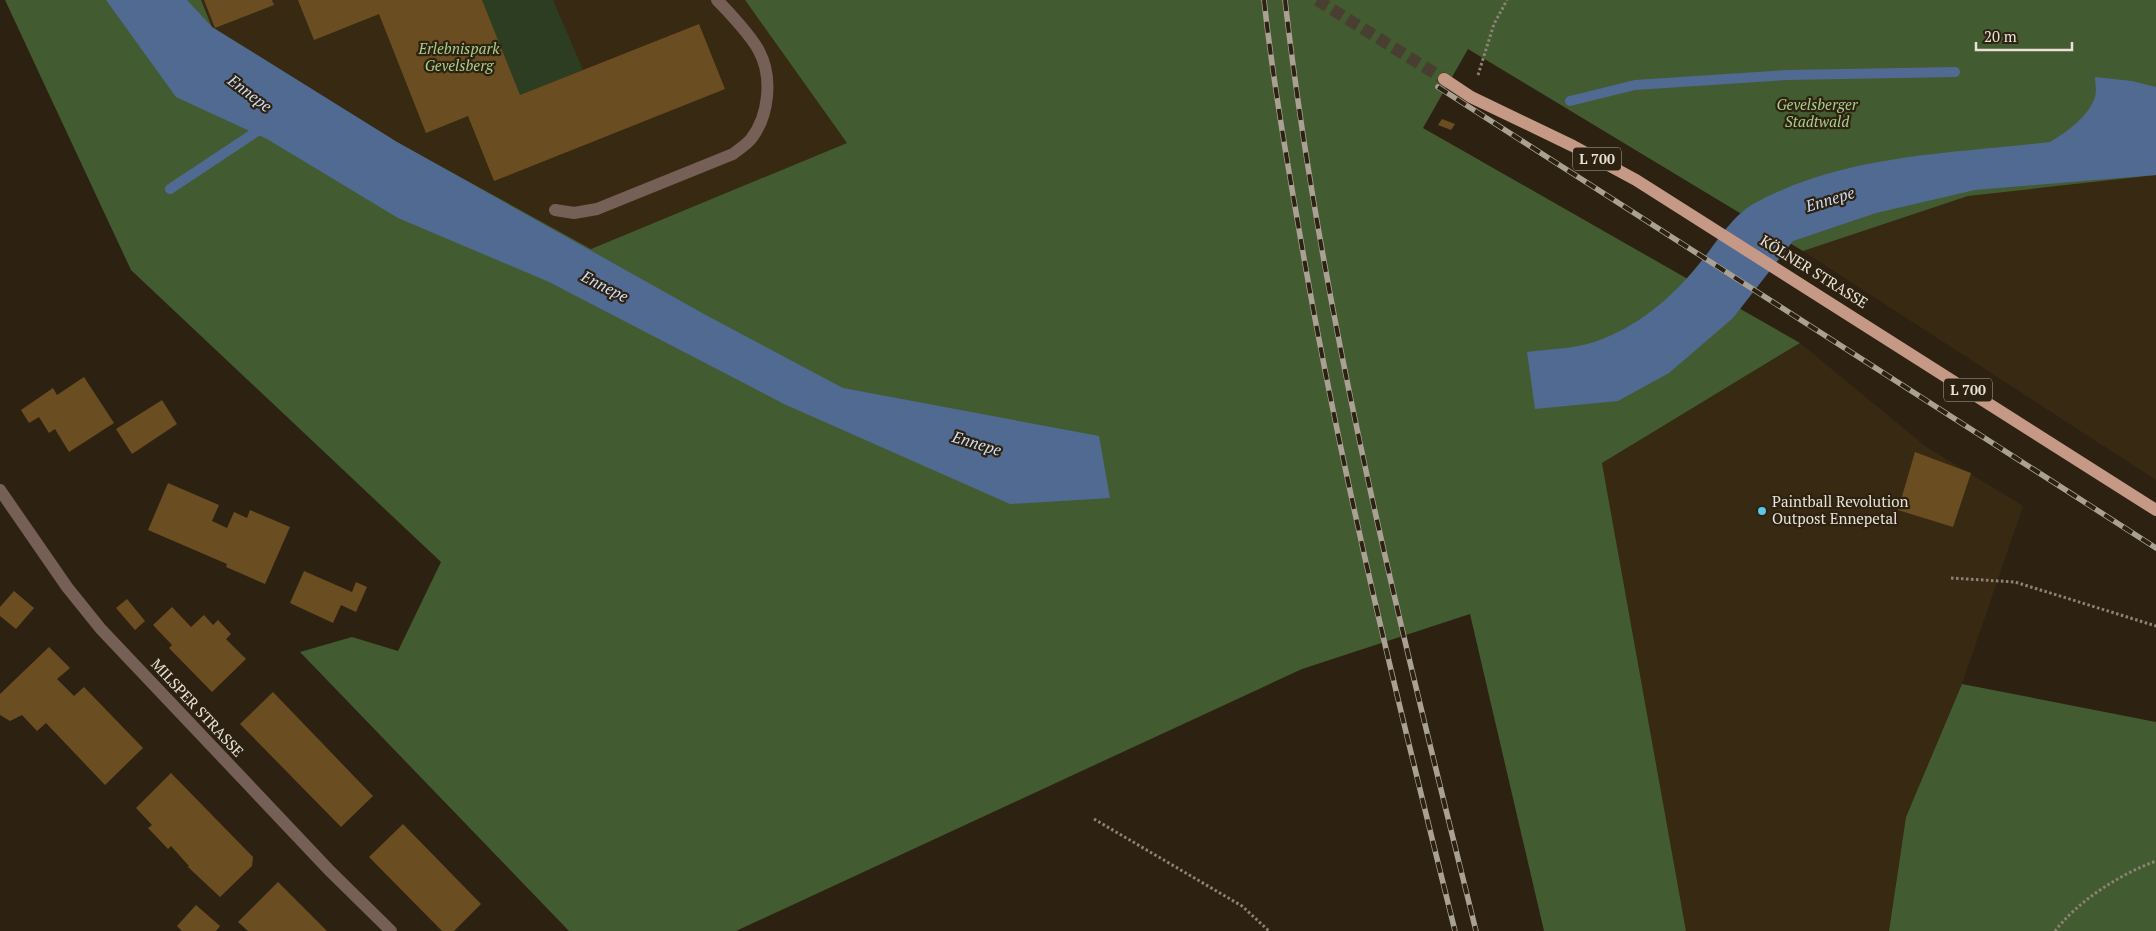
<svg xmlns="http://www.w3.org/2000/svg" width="2156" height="931" viewBox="0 0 2156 931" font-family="'PT Serif',serif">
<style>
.built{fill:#382912}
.green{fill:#2d3d22}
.forest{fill:#435b31}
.water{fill:#506a92}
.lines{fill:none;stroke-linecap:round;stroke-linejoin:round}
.stream{stroke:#506a92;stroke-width:10}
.building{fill:#6a4d21}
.primary-tunnel{stroke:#493f30;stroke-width:12;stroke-dasharray:12 6;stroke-linecap:butt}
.path{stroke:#8c8376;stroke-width:3;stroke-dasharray:2.5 2.5;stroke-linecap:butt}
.lane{stroke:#755f56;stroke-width:12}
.street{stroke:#755f56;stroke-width:12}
.primary{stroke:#c69987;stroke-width:12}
.rail-casing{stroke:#aaa195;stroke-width:5.5}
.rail{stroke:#2d2212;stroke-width:4;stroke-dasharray:11;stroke-linecap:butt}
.poi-dot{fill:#5ac8e6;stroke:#2d2212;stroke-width:2}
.labels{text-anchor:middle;stroke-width:4.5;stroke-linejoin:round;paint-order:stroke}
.shield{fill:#2d2212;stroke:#b1a89c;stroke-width:1}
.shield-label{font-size:14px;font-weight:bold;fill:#e9e1d7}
.park-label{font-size:15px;font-style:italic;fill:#a7ce8a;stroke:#2d2212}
.street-label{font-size:15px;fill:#e9e1d7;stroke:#2d2212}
.poi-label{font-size:15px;fill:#e9e1d7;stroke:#2d2212;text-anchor:start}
.water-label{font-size:16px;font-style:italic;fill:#cdddf8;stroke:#2d2212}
</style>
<rect width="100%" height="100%" fill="#2d2212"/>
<path class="built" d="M201 0H745L848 143 591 249 397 142 212 27Z
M2145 175H2156V480L1803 251 1968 196Z
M1800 343 1925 446 2023 506 1962 684 1906 817 1889 931H1686L1602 463Z"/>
<path class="green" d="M298 0H553L583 70 426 133 379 14 314 40Z"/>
<path class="forest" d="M5 0H201L212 27 397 142 591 249 847 143 745 0H2156V175L1968 196 1803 251 1468 49 1423 128 1800 343 1602 463 1686 931H1544L1470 614 1302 669 736 931H569L300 652 352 637 398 651 441 562 131 270Z
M1962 684 2156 722V931H1889L1906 817Z"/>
<path class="water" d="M106 0H187L212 27 397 142 704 314 843 388 1099 436 1110 498 1010 504 784 404 549 282 398 218 267 139 176 97Z
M2095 77 2132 81 2156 87V175L1975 190 1876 213 1793 241 1733 318 1669 373 1618 401 1535 409 1527 352C1548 349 1574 349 1594 342 1636 328 1672 298 1699 264 1716 244 1731 216 1755 203 1845 154 1951 154 2050 142 2068 131 2088 117 2095 97 2097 91 2095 83 2095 77Z"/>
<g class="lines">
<path class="stream" d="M1570 101 1635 85 1787 75 1955 72
M170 189 265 126"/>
</g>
<path class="building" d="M204 0H272L274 5 215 28Z
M298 0H482L520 95 699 24 725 89 494 181 468 116 426 133 379 14 314 40Z
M1442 119 1455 124 1451 130 1438 125Z
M84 377 114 423 69 452 55 429 49 433 39 417 29 423 21 410 53 388 57 395Z
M162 400 177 424 132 454 116 429Z
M1915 452 1971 473 1953 527 1898 510Z
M168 483 219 505 212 521 227 528 234 512 247 518 250 510 290 527 265 584 226 567 227 564 148 530Z
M304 571 352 592 356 582 367 587 356 612 341 605 333 623 290 603Z
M14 591 34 608 16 629 0 616V607Z
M127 599 145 621 135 630 116 608Z
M172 607 191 627 204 615 213 625 218 620 231 634 226 639 246 659 212 692 169 648 172 645 153 625Z
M49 647 70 668 57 679 74 696 84 687 143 748 105 785 46 723 37 731 22 715 10 721 0 715V694Z
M273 692 373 796 341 827 240 724Z
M171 773 253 857 252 866 220 897 188 867 189 866 171 846 168 849 148 828 152 825 136 808Z
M403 824 481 904 454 931H442L369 857Z
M278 882 327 931H248L238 922Z
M196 905 220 926 216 931H182L177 926Z"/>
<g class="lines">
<path class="primary-tunnel" d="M1317 0 1444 79"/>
<path class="path" d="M1478 75 1494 24 1507 0
M1951 578 2015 582 2156 626
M1094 819 1242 906 1269 931
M2055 931C2078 901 2120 874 2156 861"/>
<path class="lane" d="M555 210 574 213 597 209 733 154C739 149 746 145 751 139 769 116 773 77 759 51 752 37 728 11 717 0"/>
<path class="street" d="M0 490 67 587 100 628 331 872 391 931"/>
<path class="primary" d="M1444 79 1471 97 1573 146 1636 180 2156 510"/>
<defs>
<path id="rail" d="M1264 0C1273 81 1287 161 1301 241 1341 473 1398 702 1455 931
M1285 0C1321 315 1400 624 1476 931
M1438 87 2156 548"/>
</defs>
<use href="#rail" class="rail-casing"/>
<use href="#rail" class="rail"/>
</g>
<circle class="poi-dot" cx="1762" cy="511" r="5"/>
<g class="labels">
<g class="shield">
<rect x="1573" y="147.5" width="48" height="23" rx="4"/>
<rect x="1944" y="378.5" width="48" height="23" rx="4"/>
</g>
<g class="shield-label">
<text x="1597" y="164">L 700</text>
<text x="1968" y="395">L 700</text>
</g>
<g class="park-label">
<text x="459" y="54">Erlebnispark<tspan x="459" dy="17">Gevelsberg</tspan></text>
<text x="1817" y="110">Gevelsberger<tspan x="1817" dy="17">Stadtwald</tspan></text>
</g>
<g class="street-label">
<text transform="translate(1814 272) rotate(32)" y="5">KÖLNER STRASSE</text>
<text transform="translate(197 708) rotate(47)" y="5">MILSPER STRASSE</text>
</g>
<g class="poi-label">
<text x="1772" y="507">Paintball Revolution<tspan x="1772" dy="17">Outpost Ennepetal</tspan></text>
</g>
<g class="water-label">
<text transform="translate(250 93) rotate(37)" y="6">Ennepe</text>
<text transform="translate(1830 199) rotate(-17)" y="6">Ennepe</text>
<text transform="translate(605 286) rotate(27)" y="6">Ennepe</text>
<text transform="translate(977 443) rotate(17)" y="6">Ennepe</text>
</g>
</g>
<path d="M1976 42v8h96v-8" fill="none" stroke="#e9e1d7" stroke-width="2.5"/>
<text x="1984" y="42" font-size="15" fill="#e9e1d7" stroke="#2d2212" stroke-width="4" paint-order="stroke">20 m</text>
</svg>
